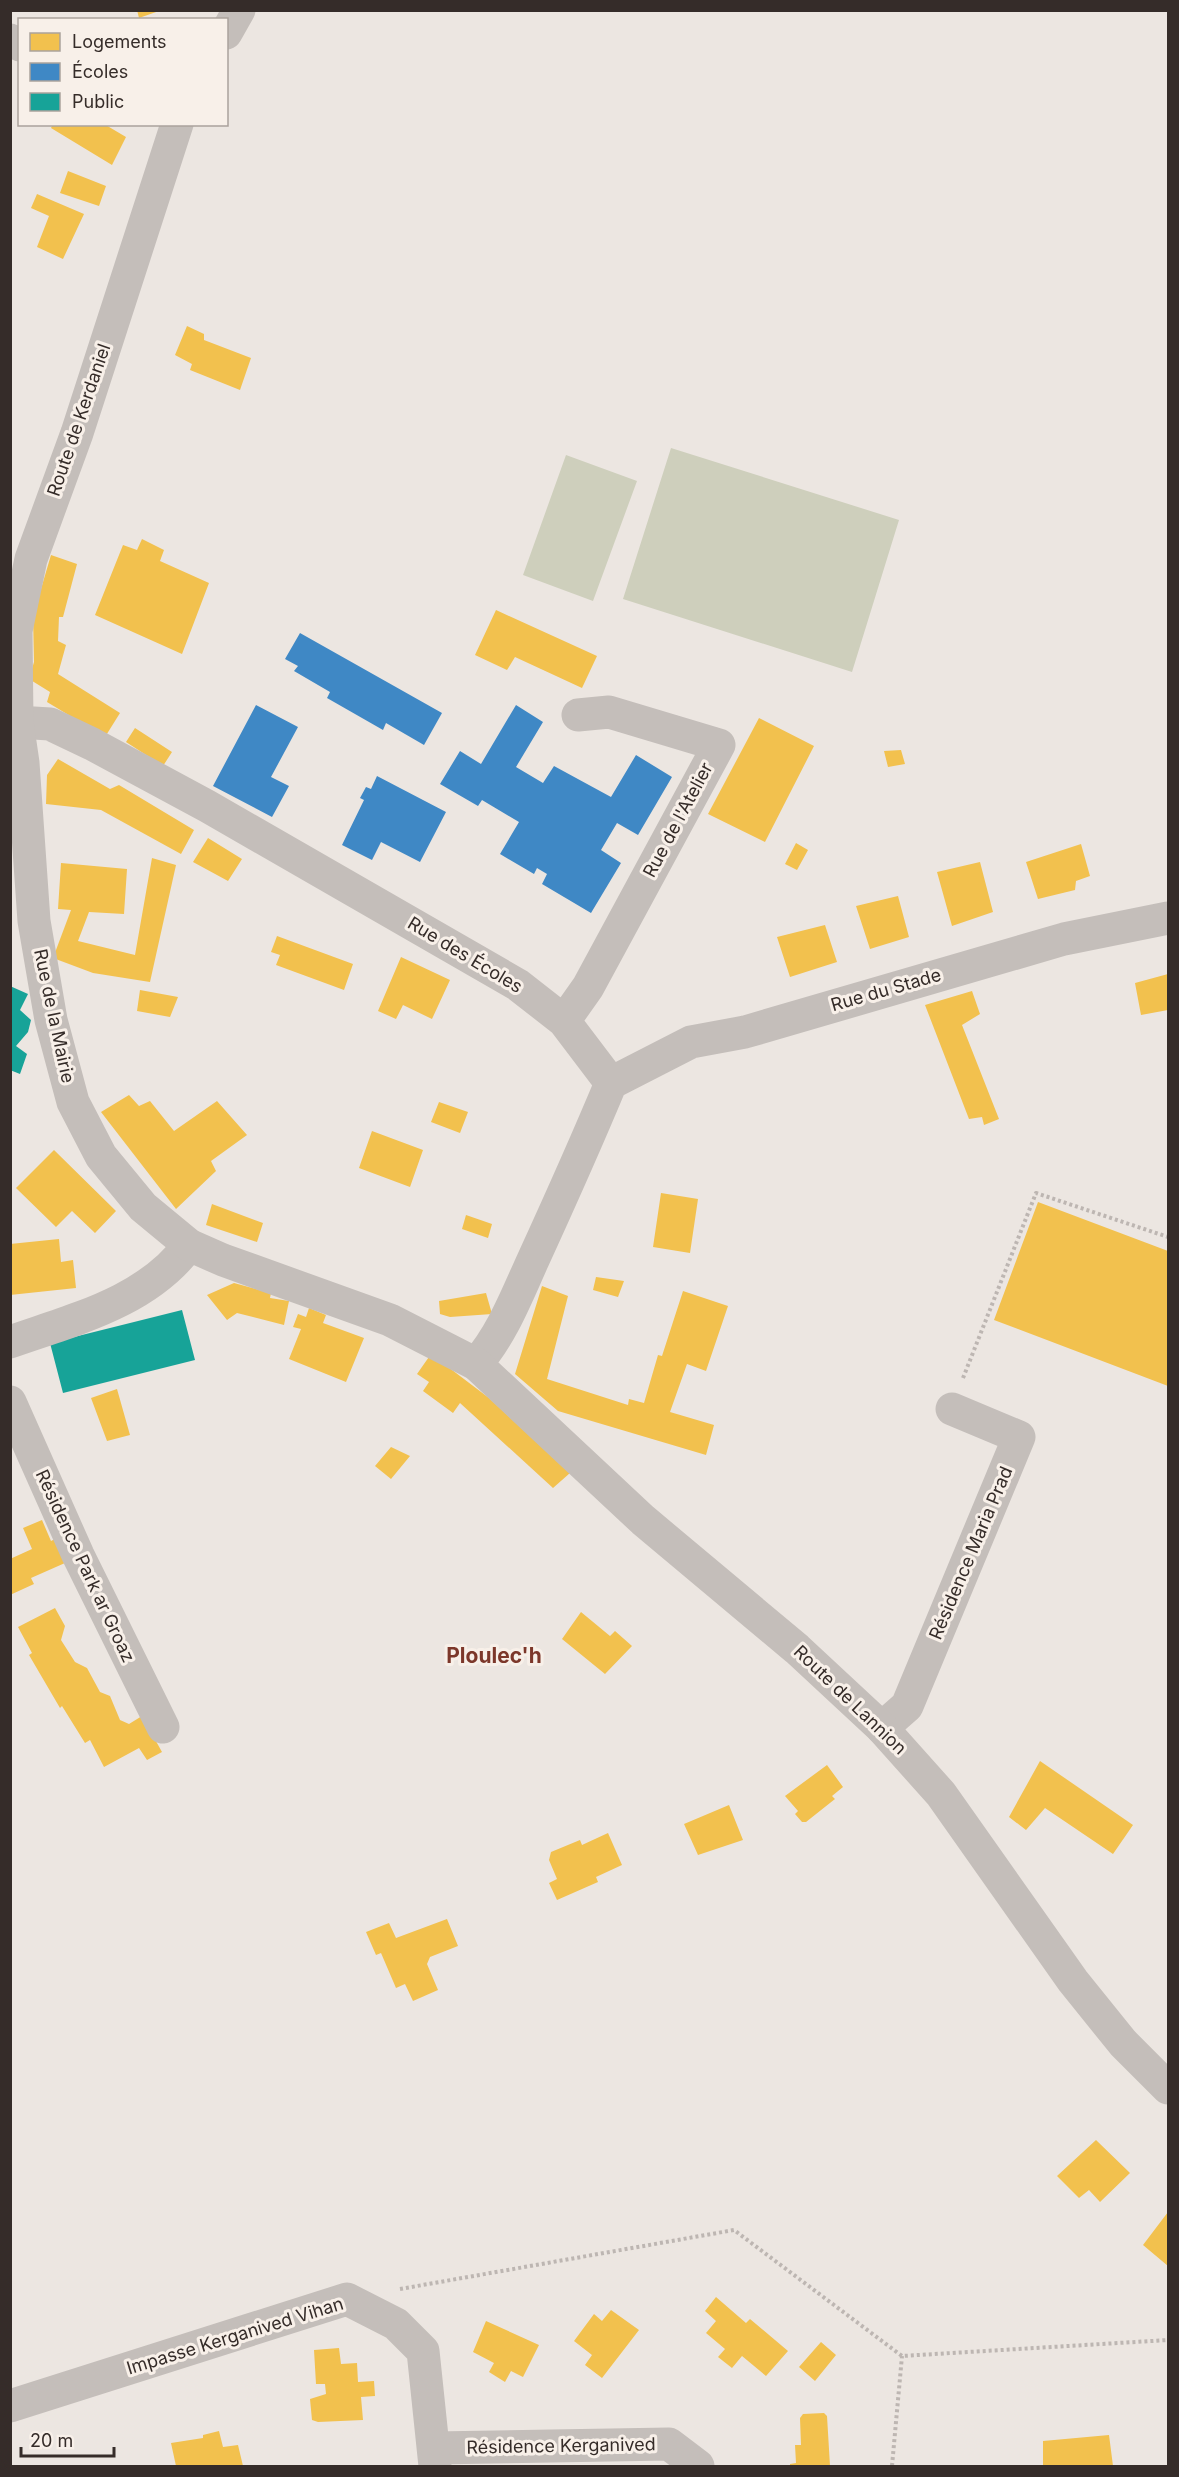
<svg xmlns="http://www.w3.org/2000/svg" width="1179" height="2477" viewBox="0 0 1179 2477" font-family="Inter,sans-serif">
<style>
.green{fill:#cecfbc}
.homes{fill:#f2c14e}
.schools{fill:#3f88c5}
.public{fill:#17a398}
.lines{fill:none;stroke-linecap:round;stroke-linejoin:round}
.path{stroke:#bdb6b2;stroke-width:4;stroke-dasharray:3 3;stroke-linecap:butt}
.minor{stroke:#c4beba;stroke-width:33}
.tertiary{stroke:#c4beba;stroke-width:33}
.labels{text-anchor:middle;stroke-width:6;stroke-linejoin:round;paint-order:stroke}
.street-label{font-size:18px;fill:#352c29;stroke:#f8f0e9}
.quarter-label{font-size:21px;font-weight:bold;fill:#7c372a;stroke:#f8f0e9}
</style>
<rect width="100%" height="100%" fill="#ece6e1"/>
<path class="green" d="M671 448 899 520 852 672 623 599Z
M566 455 637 481 593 601 523 575Z"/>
<path class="homes" d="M137 10H159V11L139 18Z
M53 124H104L126 137 112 165 51 128Z
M68 171 106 186 99 206 60 193Z
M37 194 84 214 63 259 37 247 49 216 31 208Z
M187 326 204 334V340L251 358 240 390 190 370 192 364 175 355Z
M142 539 164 550 160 561 209 583 182 654 95 615 123 545 137 550Z
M51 555 77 564 63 617H59L58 641 66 645 58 674 120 713 105 737 47 702 50 692 29 679 34 662 33 616Z
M496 610 597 656 582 688 515 657 507 670 475 655Z
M759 718 814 746 765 842 708 814Z
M135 728 172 752 163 766 126 742Z
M901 750 905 764 888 767 884 751Z
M58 759 110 789 119 785 194 830 181 854 101 810 46 804 47 775Z
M208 838 242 859 228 881 193 862Z
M796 843 808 850 797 870 785 864Z
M1081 844 1090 876 1076 881 1075 890 1038 899 1026 862Z
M152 858 176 865 150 982 93 973 53 958 71 910 58 909 61 863 127 869 124 914 89 912 78 941 135 955Z
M980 862 993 912 952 926 937 872Z
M898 896 909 937 870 949 856 906Z
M825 925 837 962 790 977 777 937Z
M277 936 353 964 344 990 276 965 280 955 271 952Z
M401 957 450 980 432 1019 403 1005 396 1019 378 1011Z
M1168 974V1010L1141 1015 1135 983Z
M140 990 178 997 170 1017 137 1011Z
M972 991 980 1014 962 1025 999 1119 984 1125 982 1117 969 1119 925 1005Z
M129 1095 139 1106 150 1101 174 1131 217 1101 247 1135 211 1161 216 1171 176 1209 101 1112Z
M439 1102 468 1112 460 1133 431 1122Z
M372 1131 423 1150 410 1187 359 1168Z
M54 1150 116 1211 95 1233 72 1211 56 1227 16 1188Z
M661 1193 698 1199 690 1253 653 1247Z
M1038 1202 1168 1251V1386L994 1320Z
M212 1204 263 1223 257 1242 206 1225Z
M466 1215 492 1224 488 1238 462 1229Z
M59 1239 61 1262 73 1260 76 1288 10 1295V1244Z
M596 1277 624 1281 618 1297 593 1290Z
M234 1283 271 1293 270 1298 289 1301 284 1325 237 1313 227 1320 207 1295Z
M542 1286 568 1296 547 1379 628 1405 629 1399 644 1403 658 1355 662 1356 683 1291 728 1306 706 1371 687 1364 670 1412 714 1425 706 1455 558 1411 515 1374Z
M486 1293 492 1314 450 1317 440 1314 439 1301Z
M309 1308 326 1315 323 1323 364 1338 346 1382 289 1359 301 1329 293 1327 298 1314 306 1317Z
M431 1354 489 1398 570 1473 553 1488 460 1403 453 1413 423 1391 429 1382 417 1374Z
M117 1389 130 1435 107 1441 91 1398Z
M391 1447 410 1456 391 1479 375 1466Z
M42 1520 51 1541 55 1539 65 1563 31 1578 34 1584 10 1595V1559L32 1549 23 1528Z
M55 1608 65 1626 61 1640 75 1662 87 1668 100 1692 110 1696 120 1720 129 1724 142 1716 162 1752 147 1760 139 1748 104 1767 90 1740 85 1743 62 1706 60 1708 29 1655 32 1653 18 1627Z
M581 1612 610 1636 615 1631 632 1646 605 1674 562 1639Z
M1040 1761 1133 1825 1113 1854 1045 1808 1026 1830 1009 1817Z
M827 1765 843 1787 832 1796 835 1799 806 1822H802L795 1814 798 1811 785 1796Z
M729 1805 743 1840 698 1855 684 1824Z
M608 1833 622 1865 596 1877 598 1882 557 1900 549 1883 557 1879 549 1860 551 1852 580 1840 582 1845Z
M447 1919 458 1946 430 1957 427 1964 438 1990 413 2001 405 1984 396 1988 381 1953 376 1955 366 1932 389 1923 396 1938Z
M1096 2140 1130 2173 1100 2202 1089 2190 1079 2198 1057 2176Z
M1168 2212V2266L1143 2245Z
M716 2297 746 2323 750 2319 788 2351 766 2376 742 2356 732 2368 718 2357 725 2349 706 2333 716 2321 705 2311Z
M611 2310 639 2330 602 2378 585 2365 592 2355 574 2341 594 2314 602 2321Z
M486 2321 539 2345 523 2377 511 2371 505 2382 489 2372 494 2363 473 2352Z
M821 2342 836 2355 815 2381 799 2367Z
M339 2348 341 2364 357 2363 358 2382 374 2381 375 2396 361 2397 363 2420 318 2422 312 2420 310 2399 326 2394 325 2384H316L314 2350Z
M824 2413 827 2416 830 2466H790V2464L796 2463 795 2445H801L800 2418 803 2414Z
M219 2431 223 2447 238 2445 243 2466H176L171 2443 203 2438V2435Z
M1109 2435 1113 2466H1043V2441Z"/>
<path class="schools" d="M300 633 442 713 424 745 386 723 383 730 327 698 330 692 294 671 298 666 285 659Z
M256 705 298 727 271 777 289 786 272 817 213 786Z
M516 705 543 722 516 767 543 783 554 766 611 797 636 755 672 777 638 835 617 823 601 850 621 863 591 913 542 884 547 874 537 868 534 874 500 854 519 822 482 800 478 806 440 784 460 751 481 764Z
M377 776 446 812 420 862 381 842 372 860 342 845 364 800 360 798 366 787 371 789Z"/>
<path class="public" d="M10 986 28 994 20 1010 31 1020 28 1032 16 1046 27 1054 20 1074 10 1070Z
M182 1310 195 1360 63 1393 50 1343Z"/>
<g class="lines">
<path class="path" d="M963 1378 1036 1193 1168 1237
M400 2289 734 2230 902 2356 1168 2340
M892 2466 902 2356"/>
<path class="minor" d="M10 40 20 45
M17 722 50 724 92 744 207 806 518 985 564 1021 611 1083
M564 1021 588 987 719 745 609 712 578 715
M611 1083 691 1042 745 1032 1064 939 1168 918
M10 1342C75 1319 147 1302 189 1245
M476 1364C502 1335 517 1295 533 1260 560 1201 586 1143 611 1083
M10 1402 78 1555 163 1727
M882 1728 907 1706 1019 1437 952 1409
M10 2406 347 2299 396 2324 423 2351 435 2466
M434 2448 669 2444 698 2466"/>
<path class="tertiary" d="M226 33 239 10
M177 124 77 433 31 559 16 631 17 722 23 763 34 921 51 1020 73 1102 101 1156 143 1207 189 1245 223 1260 390 1320 476 1364 643 1520 797 1649 882 1728 941 1794 1073 1981 1123 2043 1168 2088"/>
</g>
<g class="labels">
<g class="street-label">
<text transform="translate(79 420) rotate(-71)" y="6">Route de Kerdaniel</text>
<text transform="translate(678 820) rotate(-62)" y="6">Rue de l'Atelier</text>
<text transform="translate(465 955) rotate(31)" y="6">Rue des Écoles</text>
<text transform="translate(886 990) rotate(-16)" y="6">Rue du Stade</text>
<text transform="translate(54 1016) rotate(78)" y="6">Rue de la Mairie</text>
<text transform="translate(971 1553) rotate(-67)" y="6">Résidence Maria Prad</text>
<text transform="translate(85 1566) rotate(65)" y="6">Résidence Park ar Groaz</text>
<text transform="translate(850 1700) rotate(44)" y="6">Route de Lannion</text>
<text transform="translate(235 2336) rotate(-17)" y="6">Impasse Kerganived Vihan</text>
<text transform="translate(561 2446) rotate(-1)" y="6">Résidence Kerganived</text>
</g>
<g class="quarter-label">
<text x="494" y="1663">Ploulec'h</text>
</g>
</g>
<rect width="1179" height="2477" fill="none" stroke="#352c29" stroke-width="24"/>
<rect x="18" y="18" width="210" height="108" fill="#f8f0e9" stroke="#aaa29c" stroke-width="1.5"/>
<rect x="30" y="33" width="30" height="18" fill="#f2c14e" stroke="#aaa29c" stroke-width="1.5"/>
<text x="72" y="48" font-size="18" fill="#352c29">Logements</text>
<rect x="30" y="63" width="30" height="18" fill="#3f88c5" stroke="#aaa29c" stroke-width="1.5"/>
<text x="72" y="78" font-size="18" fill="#352c29">Écoles</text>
<rect x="30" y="93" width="30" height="18" fill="#17a398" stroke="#aaa29c" stroke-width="1.5"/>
<text x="72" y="108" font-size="18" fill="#352c29">Public</text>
<path d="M21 2447v9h93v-9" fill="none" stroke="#352c29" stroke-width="3"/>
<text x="30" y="2447" font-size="18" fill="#352c29" stroke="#f8f0e9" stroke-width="4.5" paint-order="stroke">20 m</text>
</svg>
